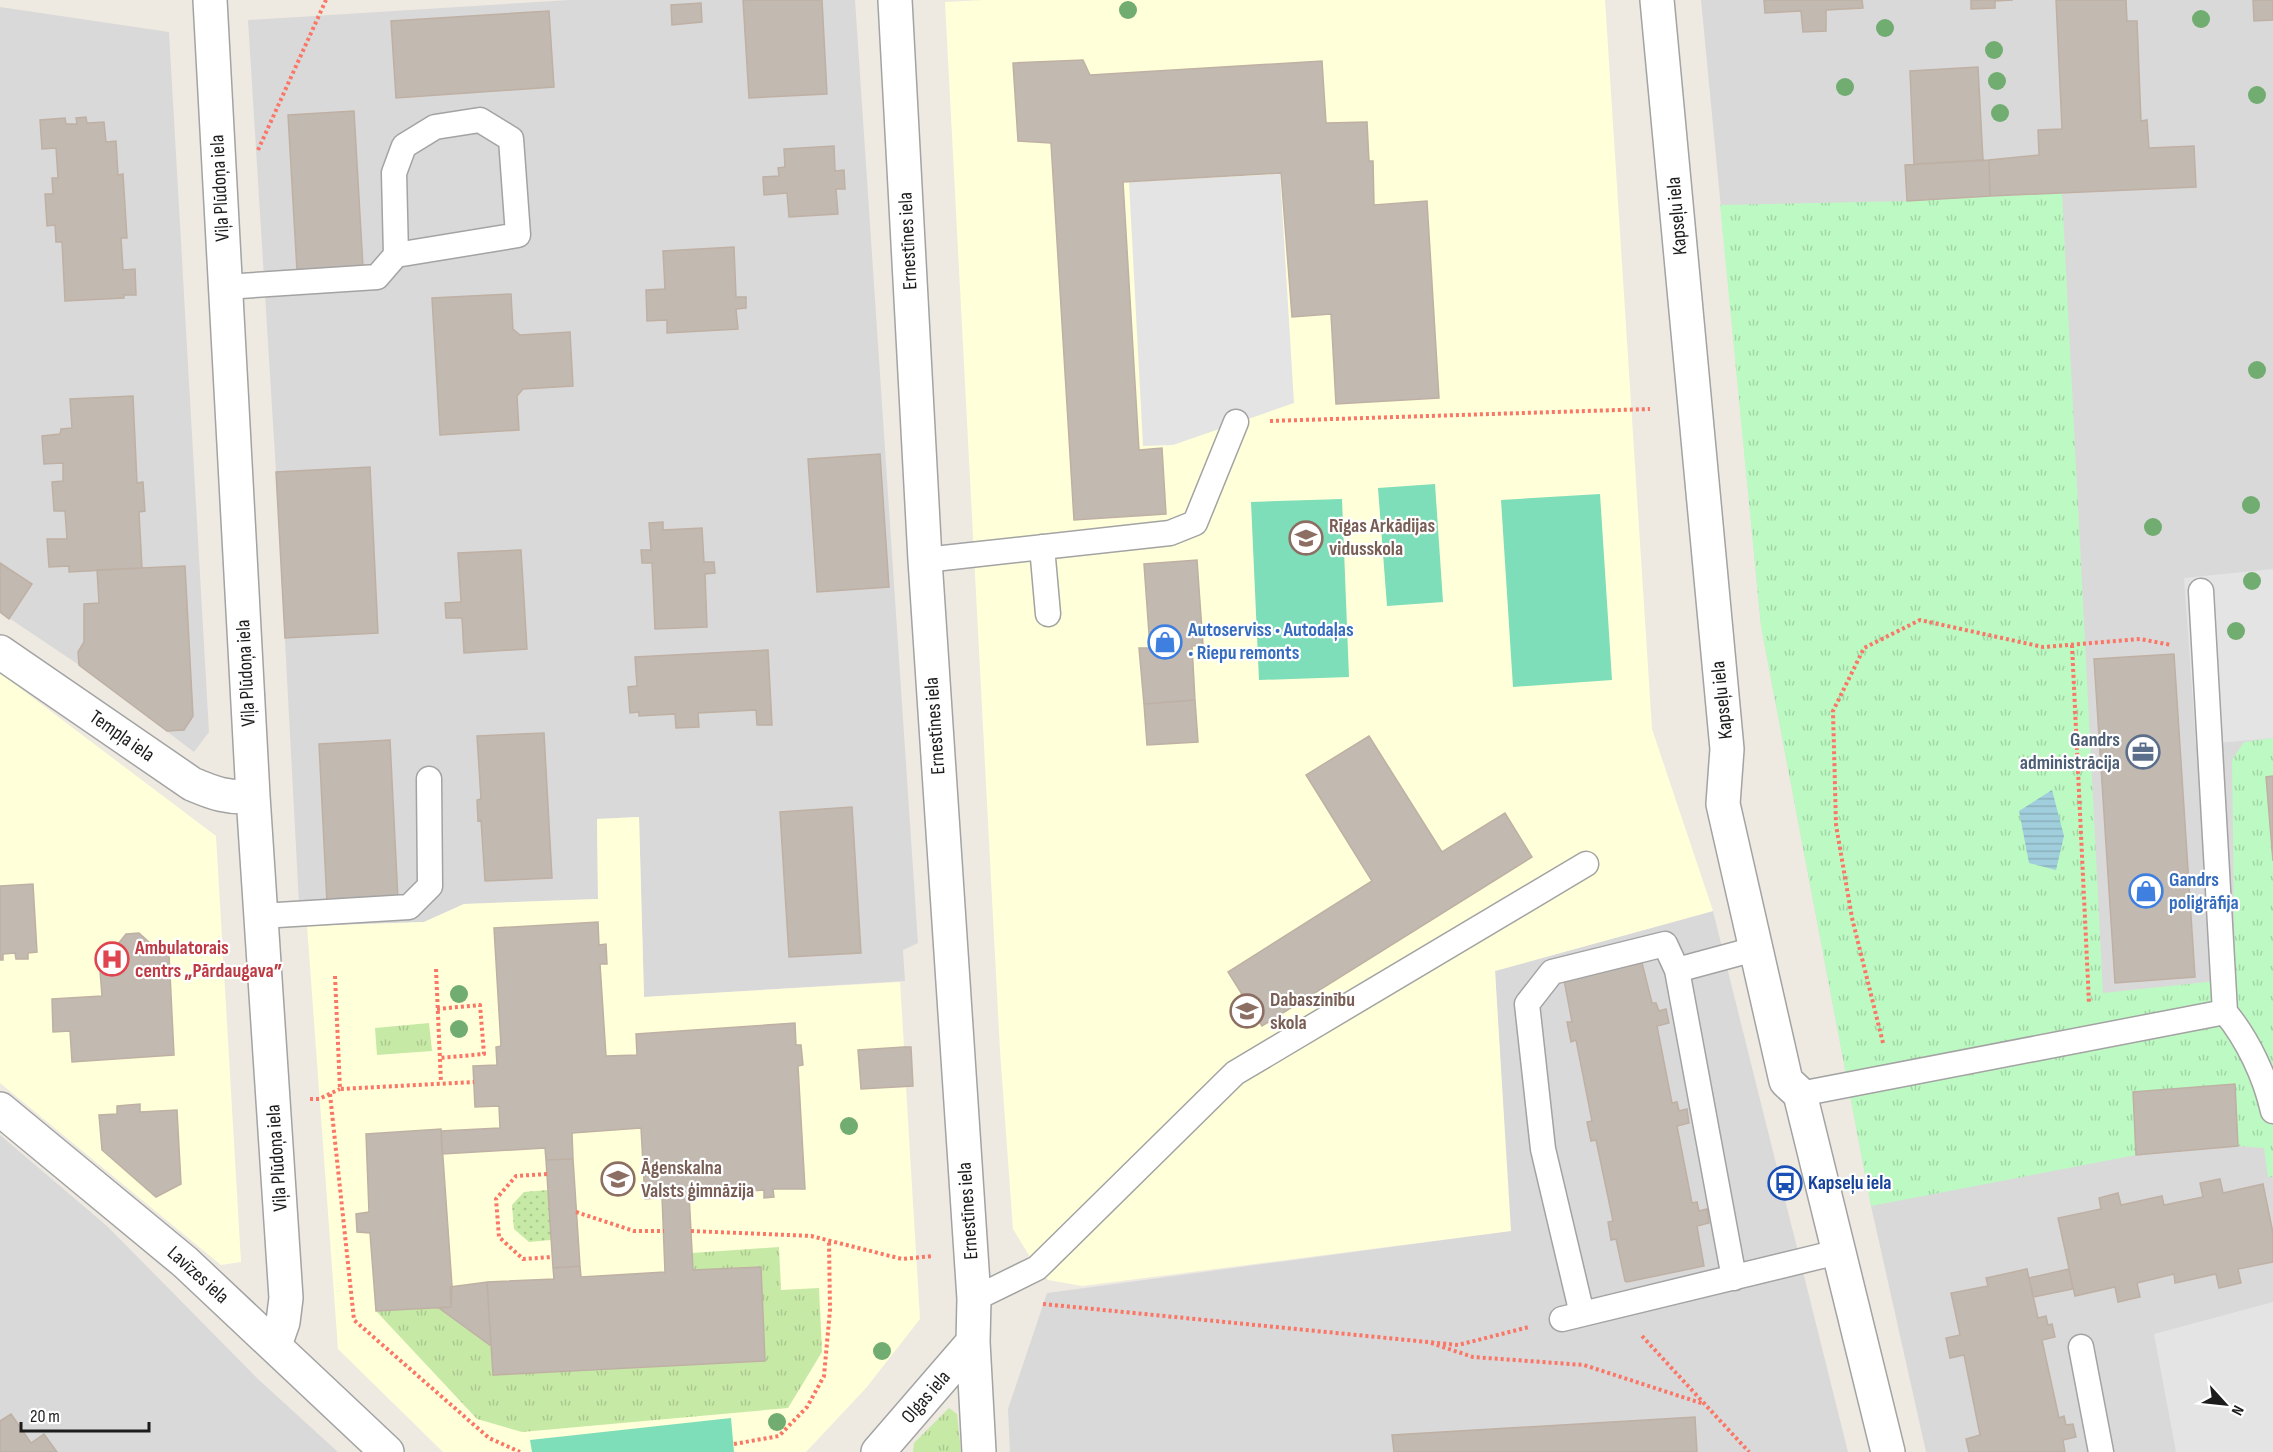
<svg xmlns="http://www.w3.org/2000/svg" width="2273" height="1452" viewBox="0 0 2273 1452" font-family="'Sofia Sans Condensed',sans-serif">
  <style>
    .residential { fill: #dad9d9 }
    .education { fill: #ffffd9 }
    .grass { fill: url(#grass-tufts) }
    .park { fill: url(#park-tufts) }
    .garden { fill: url(#garden-dots) }
    .pitch { fill: #7edeb9 }
    .parking { fill: #e4e4e4 }
    .water { fill: url(#water-rules) }
    .building { fill: #c2b9b1; stroke: #bfb0a4; stroke-width: 1.5 }
    .lines { fill: none; stroke-linecap: round; stroke-linejoin: round }
    .service-casing { stroke: #a3a3a3; stroke-width: 27 }
    .minor-casing { stroke: #a3a3a3; stroke-width: 36 }
    .path { stroke: #fa7666; stroke-width: 4; stroke-dasharray: 3 3; stroke-linecap: butt }
    .service { stroke: #fff; stroke-width: 24 }
    .minor { stroke: #fff; stroke-width: 33 }
    .tree { fill: #71ac70 }
    .labels { text-anchor: middle; dominant-baseline: central; stroke-width: 4.5; stroke-linejoin: round; paint-order: stroke }
    .street-label { font-size: 20px; fill: #1c1c1c; stroke: #fff }
    .education-label { font-size: 20px; font-weight: bold; fill: #785e54; stroke: #fff; text-anchor: start }
    .shop-label { font-size: 20px; font-weight: bold; fill: #366cbe; stroke: #fff; text-anchor: start }
    .service-label { font-size: 20px; font-weight: bold; fill: #4e5e75; stroke: #fff; text-anchor: end }
    .health-label { font-size: 20px; font-weight: bold; fill: #be3a42; stroke: #fff; text-anchor: start }
    .transit-label { font-size: 20px; font-weight: bold; fill: #164399; stroke: #fff; text-anchor: start }
  </style>
  <defs>
    <pattern id="grass-tufts" width="24" height="20" patternUnits="userSpaceOnUse" patternTransform="scale(1.5)"><rect width="24" height="20" fill="#c7e9a6"/><path d="M3 7l-1-3M5 7V3M7 7l1-3M15 17l-1-3M17 17v-4M19 17l1-3" fill="none" stroke="#aac78e"/></pattern>
    <pattern id="park-tufts" width="24" height="20" patternUnits="userSpaceOnUse" patternTransform="scale(1.5)"><rect width="24" height="20" fill="#bdf9c2"/><path d="M3 7l-1-3M5 7V3M7 7l1-3M15 17l-1-3M17 17v-4M19 17l1-3" fill="none" stroke="#a2d5a6"/></pattern>
    <pattern id="garden-dots" width="8" height="8" patternUnits="userSpaceOnUse" patternTransform="scale(1.5)"><rect width="8" height="8" fill="#c7e9a6"/><path d="M2 2h.1M6 6h.1" fill="none" stroke="#aac78e" stroke-width="1.8" stroke-linecap="round"/></pattern>
    <pattern id="water-rules" width="6" height="5" patternUnits="userSpaceOnUse" patternTransform="scale(1.5)"><rect width="6" height="5" fill="#a1cedc"/><path d="M0 2.5h6" fill="none" stroke="#8ab0bc"/></pattern>
  </defs>
  <rect width="100%" height="100%" fill="#eeeae1"/>
  <path class="residential" d="M569 0H855L918 943 903 950 905 981 644 997 639 817 597 819 598 899 464 904 424 922 307 926V904H299L276 472 248 20Z
    M1701 0H2273V1452H1926L1871 1206 1761 626Z
    M0 7 169 32 209 732 194 752 79 665 0 612Z
    M1713 911 1848 1452H1010L1008 1409 1047 1293 1510 1231 1495 971Z
    M0 1135 107 1226 259 1380 338 1452H0Z"/>
  <path class="education" d="M984 0H1605L1652 729 1713 911 1495 971 1511 1231 1082 1286 1048 1280 1037 1268 1013 1229 1000 1051 945 2Z
    M0 673 216 836 241 1262 221 1265 0 1083Z
    M639 817 644 997 900 982 904 1047 859 1050 861 1089 906 1087 920 1319 866 1388 806 1452H443L338 1349 307 926 424 922 464 904 598 899 597 819Z"/>
  <path class="grass" d="M429 1023 432 1051 377 1055 375 1028Z
    M779 1247 781 1290 819 1288 822 1352 788 1408 522 1432 477 1419 376 1311 439 1308 491 1346 493 1375 765 1361 760 1267 693 1270 692 1253Z
    M949 1408 957 1414 961 1452H913L914 1443Z"/>
  <path class="park" d="M2062 193 2103 993 2235 979 2232 760 2244 742 2273 738V1177H2268L2264 1148 2238 1146 2235 1084 2133 1092 2136 1155 1871 1206 1761 626 1720 205 1907 201Z"/>
  <path class="garden" d="M548 1190 551 1240 529 1242 514 1229 512 1205 524 1192Z"/>
  <path class="pitch" d="M1435 484 1443 602 1387 606 1378 488Z
    M1600 494 1612 680 1513 687 1501 500Z
    M1342 499 1349 677 1259 680 1251 502Z
    M731 1418 734 1452H532L530 1440Z"/>
  <path class="parking" d="M1280 174 1294 403 1173 445 1143 446 1129 182Z
    M2273 569V738L2196 745 2184 578Z
    M2273 1302V1452H2176L2154 1334Z"/>
  <path class="water" d="M2052 790 2064 836 2056 870 2029 863 2019 811Z"/>
  <path class="building" d="M743 0H822L827 94 749 98Z
    M1764 0H1862L1863 8 1826 10V31L1803 32 1801 11 1765 13Z
    M1971 0H2013L1995 1V8L1971 9Z
    M2056 0H2126L2127 21H2137L2141 121 2147 120 2149 148 2194 146 2196 187 1990 196 1989 160 2039 155 2038 130 2062 129Z
    M2253 0H2273V20L2254 21Z
    M701 3 702 22 672 25 671 5Z
    M549 11 554 87 396 98 391 21Z
    M1083 60 1090 75 1322 61 1326 123 1367 122 1369 161H1373L1374 205 1427 201 1439 398 1336 404 1331 314 1292 317 1281 173 1123 182 1139 450 1162 448 1166 514 1074 520 1051 143 1018 141 1013 63Z
    M1978 67 1983 160 1914 164 1910 71Z
    M354 111 363 267 297 271 288 115Z
    M86 117 87 123 104 122 106 142 116 141 118 175 123 174 127 238H121L123 270 135 269 136 295H124V298L65 301 62 242H56L55 225 47 226 45 194H53L52 178H58L56 148 42 149 40 120 65 118 66 124H77L76 118Z
    M834 146 835 171 844 170 845 189H836L838 214 789 217 787 193 764 195 763 177 779 176 778 168 785 167 784 149Z
    M1989 160 1990 196 1907 201 1905 165Z
    M734 247 736 297H746V308L736 309 738 329 667 333V320L647 321 646 290 665 289 663 251Z
    M511 294 513 329 520 335 570 332 573 386 523 389 517 396 519 430 440 435 432 298Z
    M133 396 137 483 143 482 145 511 139 512 142 568 69 572V566L49 567 47 539H67L65 511H54L52 482 63 481V463L44 464 42 436 60 434 61 429 72 428 70 399Z
    M880 454 889 587 817 592 808 459Z
    M370 467 378 633 285 638 276 472Z
    M663 522V530L702 528 704 562H714L715 573 705 574 707 627 655 629 652 563H642L641 550H651L649 523Z
    M521 550 527 649 464 653 462 618H446L445 603 461 602 458 553Z
    M1197 560 1203 645 1192 646 1195 700 1144 704 1139 648H1150L1144 564Z
    M0 563 32 584 9 619 0 612Z
    M185 566 193 716 184 730 167 731 79 665 78 652 84 642V604L99 603 97 570Z
    M768 650 772 725H757L756 710 698 713 699 727 676 728 675 714 639 716V712L630 713 628 687 637 686 635 657Z
    M2174 654 2195 977 2115 983 2094 659Z
    M1195 700 1198 742 1147 745 1144 704Z
    M544 733 552 878 485 881 481 820 478 821 477 800 481 799 477 736Z
    M1369 736 1442 852 1505 813 1532 857 1262 1026 1228 972 1372 881 1306 775Z
    M390 740 398 900 327 903 319 744Z
    M2273 776V861L2266 777Z
    M852 807 861 953 789 957 780 812Z
    M33 884 37 952 28 953V959H16L15 953 3 954V960H0V886Z
    M598 922 599 945 606 944 607 964H600L606 1056 637 1055 636 1034 795 1023 796 1045H801L803 1065 798 1066 805 1189H773L774 1197 764 1198V1190L645 1199 641 1128 572 1133 573 1159 546 1160 545 1148 442 1154 441 1131 500 1128 499 1106 475 1107 473 1066 497 1065 496 1047 501 1046 494 928Z
    M139 933 149 942 150 955 169 954 174 1055 72 1062 70 1031 53 1032 52 999 102 996 99 958 118 956V944L126 934Z
    M1642 963 1652 1003H1656L1659 1011 1666 1009 1669 1023 1657 1026 1672 1103 1677 1102 1679 1111 1687 1109 1689 1123 1677 1126 1692 1203 1697 1202 1699 1211 1707 1209 1709 1223 1697 1226 1704 1266 1627 1282 1625 1281 1616 1239 1611 1240 1608 1222 1613 1221 1596 1140 1591 1141 1587 1122 1592 1121 1576 1040 1571 1042 1567 1022H1572L1564 980Z
    M904 1047H911L913 1086 861 1089 858 1050Z
    M2235 1084 2238 1146 2136 1155 2133 1092Z
    M140 1104V1112L177 1110 181 1184 156 1197 102 1150 99 1115 117 1114V1106Z
    M441 1129 452 1286 451 1307 376 1311 370 1233 357 1232 356 1214 369 1212 366 1134Z
    M573 1159 580 1266 553 1268 546 1160Z
    M2220 1179 2223 1193 2263 1184 2273 1233V1262L2238 1269 2241 1283 2219 1288 2216 1274 2175 1283 2174 1274 2137 1283 2140 1297 2118 1302 2115 1287 2075 1296 2058 1218 2101 1209 2099 1198 2118 1193 2121 1205 2162 1196 2164 1205 2203 1197 2200 1183Z
    M689 1194 693 1270 761 1267 765 1361 493 1375 487 1282 554 1279 553 1268 580 1266 581 1277 665 1272 662 1196Z
    M2027 1269 2038 1318 2046 1316 2048 1325 2052 1324 2055 1337 2042 1340 2059 1418 2064 1416 2066 1425 2073 1424 2076 1437 2063 1440 2065 1452H1969L1966 1439 1980 1435 1964 1355 1950 1358 1946 1338 1960 1335 1951 1293 1988 1286 1986 1278Z
    M2069 1269 2073 1289 2033 1297 2029 1278Z
    M487 1282 491 1346 439 1308 451 1307 450 1287Z
    M11 1414 31 1443 44 1434 57 1452H0V1421Z
    M1695 1417 1697 1452H1394L1392 1435Z"/>
  <g class="lines">
    <g class="service-casing">
      <path id="service" d="M225 287 377 277 396 255 518 235 511 139 480 120 435 127 404 146 394 173 396 255
        M1042 547 1048 614
        M925 560 1170 533 1195 523 1236 422
        M2201 591 2225 1012C2248 1040 2265 1076 2273 1111
        M261 916 409 907 430 886 429 779
        M1800 1094 2225 1012
        M1734 1278 1677 970 1755 949
        M974 1299 1037 1268 1235 1073 1586 864
        M1582 1314 1543 1149 1527 1004 1552 972 1665 944 1677 970
        M1562 1319 1838 1252
        M2081 1347 2101 1452"/>
    </g>
    <g class="minor-casing">
      <path id="minor" d="M210 0 253 796 286 1298 283 1322 275 1345
        M895 0 925 560 974 1299 973 1342 979 1452
        M1657 0 1727 749 1723 804 1786 1081 1800 1094 1888 1452
        M0 652 192 784C213 793 229 799 253 796
        M0 1109 185 1262 387 1452
        M878 1452 973 1342"/>
    </g>
    <path class="path" d="M258 150 326 0
      M1270 421 1650 409
      M2072 645 2089 1003
      M436 969 441 1083
      M335 976 340 1089 474 1082
      M437 1009 480 1005 484 1054 439 1058
      M1883 1043 1852 918 1836 825 1833 711 1864 648 1920 620 2043 647 2140 639 2171 645
      M330 1094 354 1320 489 1438 520 1452
      M310 1099H319L340 1089
      M547 1174 516 1176 496 1199 499 1237 523 1259 552 1257
      M576 1212 634 1231H664
      M691 1231 811 1236 902 1259 933 1256
      M1043 1304 1458 1345 1529 1327
      M1642 1336 1749 1452
      M1431 1343 1473 1357 1584 1365 1704 1404
      M734 1444 779 1436 807 1407 824 1376 830 1310 829 1241"/>
    <use href="#service" class="service"/>
    <use href="#minor" class="minor"/>
  </g>
  <g class="tree">
    <circle cx="1128" cy="10" r="9"/>
    <circle cx="2201" cy="19" r="9"/>
    <circle cx="1885" cy="28" r="9"/>
    <circle cx="1994" cy="50" r="9"/>
    <circle cx="1997" cy="81" r="9"/>
    <circle cx="1845" cy="87" r="9"/>
    <circle cx="2257" cy="95" r="9"/>
    <circle cx="2000" cy="113" r="9"/>
    <circle cx="2257" cy="370" r="9"/>
    <circle cx="2251" cy="505" r="9"/>
    <circle cx="2153" cy="527" r="9"/>
    <circle cx="2252" cy="581" r="9"/>
    <circle cx="2236" cy="631" r="9"/>
    <circle cx="459" cy="994" r="9"/>
    <circle cx="459" cy="1029" r="9"/>
    <circle cx="849" cy="1126" r="9"/>
    <circle cx="882" cy="1351" r="9"/>
    <circle cx="777" cy="1422" r="9"/>
  </g>
  <defs>
    <g id="school-ring" transform="scale(1.725)"><circle r="9.5" fill="#fff" stroke="#8d6e63" stroke-width="1.5"/><path d="M0-5L7-2L0 1L-7-2ZM-4 1L0 2.5L4 1V4Q0 6-4 4Z" fill="#8d6e63"/></g>
    <g id="shop-ring" transform="scale(1.725)"><circle r="9.5" fill="#fff" stroke="#3f7fe0" stroke-width="1.5"/><path d="M-5-2.5h2.3a2.7 3.5 0 0 1 5.4 0H5L5.5 6h-11ZM-1.5-2.5h3a1.5 2.3 0 0 0-3 0Z" fill="#3f7fe0"/></g>
    <g id="office-ring" transform="scale(1.725)"><circle r="9.5" fill="#fff" stroke="#5c6f8a" stroke-width="1.5"/><path d="M-6-3h4V-5.5h4V-3h4V5H-6ZM-1-4.5V-3h2v-1.5ZM-6 0V1H6V0Z" fill="#5c6f8a"/></g>
    <g id="hospital-ring" transform="scale(1.725)"><circle r="9.5" fill="#fff" stroke="#e0444e" stroke-width="1.5"/><path d="M-5-5h3v3.5h4V-5h3V5h-3V1.5h-4V5h-3Z" fill="#e0444e"/></g>
    <g id="bus-ring" transform="scale(1.725)"><circle r="9.5" fill="#fff" stroke="#1a4fb4" stroke-width="1.5"/><path d="M-5-6H5V4H4V6H2V4H-2V6H-4V4H-5ZM-3.5-4V0h7V-4ZM-3.5 1.2v1.5H-2V1.2ZM2 1.2v1.5H3.5V1.2Z" fill="#1a4fb4"/></g>
  </defs>
  <g fill-rule="evenodd">
    <use href="#school-ring" x="1306" y="538"/>
    <use href="#shop-ring" x="1165" y="642"/>
    <use href="#office-ring" x="2143" y="752"/>
    <use href="#shop-ring" x="2146" y="891"/>
    <use href="#hospital-ring" x="112" y="959"/>
    <use href="#school-ring" x="1247" y="1011"/>
    <use href="#school-ring" x="618" y="1179"/>
    <use href="#bus-ring" x="1785" y="1183"/>
  </g>
  <g class="labels">
    <g class="street-label">
      <text transform="translate(220 188) rotate(-93)">Viļa Plūdoņa iela</text>
      <text transform="translate(1677 216) rotate(-95)">Kapseļu iela</text>
      <text transform="translate(908 241) rotate(-93)">Ernestīnes iela</text>
      <text transform="translate(246 673) rotate(-93)">Viļa Plūdoņa iela</text>
      <text transform="translate(1722 700) rotate(-96)">Kapseļu iela</text>
      <text transform="translate(935 726) rotate(-94)">Ernestīnes iela</text>
      <text transform="translate(122 736) rotate(35)">Tempļa iela</text>
      <text transform="translate(277 1158) rotate(-94)">Viļa Plūdoņa iela</text>
      <text transform="translate(968 1211) rotate(-94)">Ernestīnes iela</text>
      <text transform="translate(198 1275) rotate(42)">Lavīzes iela</text>
      <text transform="translate(926 1397) rotate(-49)">Olgas iela</text>
    </g>
    <g class="education-label">
      <text x="1329" y="526">Rīgas Arkādijas<tspan x="1329" dy="23">vidusskola</tspan></text>
      <text x="1270" y="1000">Dabaszinību<tspan x="1270" dy="23">skola</tspan></text>
      <text x="641" y="1168">Āgenskalna<tspan x="641" dy="23">Valsts ģimnāzija</tspan></text>
    </g>
    <g class="shop-label">
      <text x="1188" y="630">Autoserviss • Autodaļas<tspan x="1188" dy="23">• Riepu remonts</tspan></text>
      <text x="2169" y="880">Gandrs<tspan x="2169" dy="23">poligrāfija</tspan></text>
    </g>
    <g class="service-label">
      <text x="2120" y="740">Gandrs<tspan x="2120" dy="23">administrācija</tspan></text>
    </g>
    <g class="health-label">
      <text x="135" y="948">Ambulatorais<tspan x="135" dy="23">centrs „Pārdaugava”</tspan></text>
    </g>
    <g class="transit-label">
      <text x="1808" y="1183">Kapseļu iela</text>
    </g>
  </g>
  <g transform="translate(2225 1404) rotate(117)" stroke="#ffffff" stroke-width="4.5" paint-order="stroke">
  <path d="M0-4.5L10 22L0 15L-10 22Z" fill="#1c1c1c"/>
  <text y="-9" font-size="16" font-weight="bold" text-anchor="middle" fill="#1c1c1c">N</text>
  </g>
  <path d="M21 1422v9h128v-9" fill="none" stroke="#1c1c1c" stroke-width="3"/>
  <text x="30" y="1422" font-size="18" fill="#1c1c1c" stroke="#ffffff" stroke-width="4.5" paint-order="stroke">20 m</text>
</svg>
